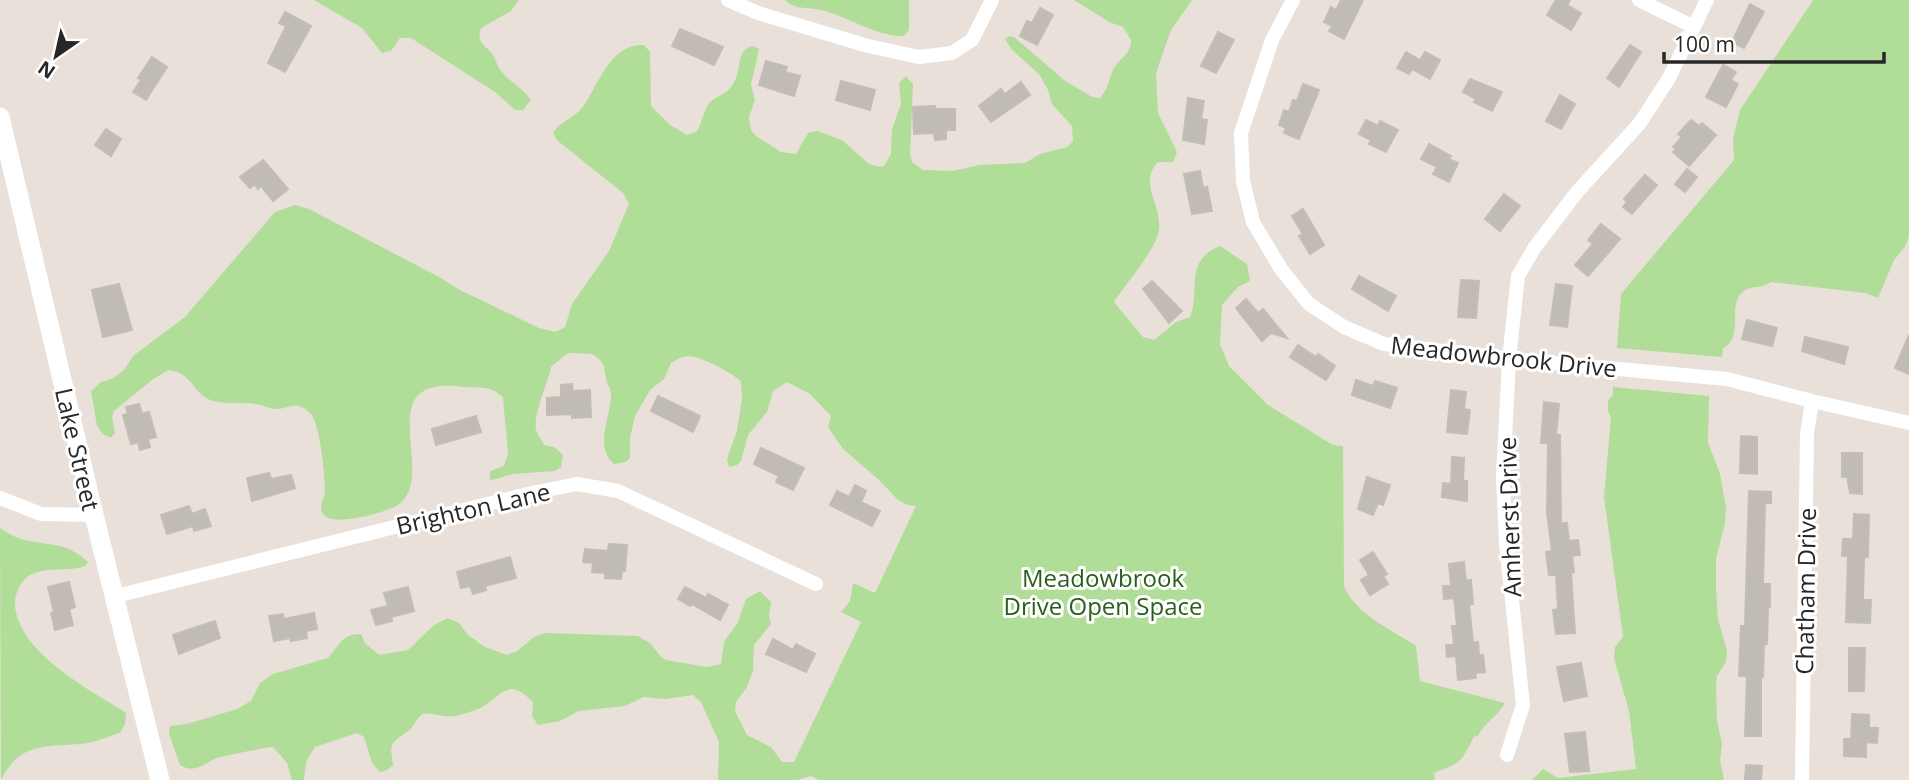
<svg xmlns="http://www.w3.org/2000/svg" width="1909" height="780" viewBox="0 0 1909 780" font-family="'Open Sans',sans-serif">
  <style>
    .green { fill: #b0dd97 }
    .building { fill: #c1bbb5; stroke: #c4bdb3; stroke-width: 2 }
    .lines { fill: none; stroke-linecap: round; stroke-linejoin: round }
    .street { stroke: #fff; stroke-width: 14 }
    .secondary { stroke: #fff; stroke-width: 19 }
    .labels { text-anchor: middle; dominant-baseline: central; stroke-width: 6; stroke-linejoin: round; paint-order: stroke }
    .street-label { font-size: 24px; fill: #272727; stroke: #fff }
    .park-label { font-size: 24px; fill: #2b5e1c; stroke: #fff }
  </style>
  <rect width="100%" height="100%" fill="#e9e1d9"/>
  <path class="green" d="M314 0H519L511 11 481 28C475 45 488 45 494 57 497 62 497 67 502 72 511 83 523 88 531 100L523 110H515L495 92 411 38H400L391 51 382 53 362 28Z
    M785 0H909V30L904 36C872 37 846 13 815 9 804 7 793 9 785 0Z
    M1074 0H1192L1171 30 1156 73 1158 113 1177 152 1173 162H1158C1138 183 1162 205 1159 229 1157 249 1126 283 1114 302L1143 337 1154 340 1176 322 1190 317C1201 290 1183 261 1220 246L1247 264 1250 281 1238 287 1222 305 1220 344 1229 366 1268 405 1333 445 1343 446 1344 586C1355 614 1391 629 1416 646L1420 681 1505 703C1498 716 1485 722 1478 736L1474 737C1459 765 1463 761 1434 773L1435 780H819L811 776 797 780H718L719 742 701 702 693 695 666 699 644 697 625 706 579 711 560 721 538 725 532 716 533 702C508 678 505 692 482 707 475 711 463 714 455 716 444 718 433 712 422 714 416 720 413 728 407 732 389 744 390 744 393 765L387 770 380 772 372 763 364 737 357 733 315 747 306 762 304 780H292L287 763 273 747C268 747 222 756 217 758 203 764 195 774 180 765L169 734 170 726 187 724 237 709 251 701 260 683 273 674 328 658C340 645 341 634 361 634L365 643 379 655 408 650 434 625 448 618 459 623 468 635 485 647 507 655 517 651 534 637 545 633 638 636 650 643 661 657 666 660 707 667 721 664 724 642 738 622 746 599 760 591 771 602 769 616 771 624 754 645 753 671 747 687 736 702 735 711 747 735 771 747 782 762H794L861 622 841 612 850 601 853 583 875 593 916 506 908 505 898 500 879 480 843 449 828 427 831 416 810 394 787 382 773 391 767 412 748 435 741 461 737 465 729 467 727 459 737 431 742 398 741 381C731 373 700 355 687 356 681 357 676 360 671 363L664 379 650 390 635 416 630 438V458L626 462 614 464C593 447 612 414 611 393 610 384 609 390 607 382 603 366 607 364 592 354L568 353 551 367C548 383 533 415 536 429 537 435 542 440 544 445L554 447 563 455 561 467 555 471 513 474 492 480H490V471L504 466 508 453 503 398C490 384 480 389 464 387 361 373 447 484 392 508 380 513 329 529 322 512 319 505 324 499 325 492 325 476 320 424 311 414 307 410 302 406 297 406 290 405 284 409 277 409 269 409 263 405 256 404 244 402 231 404 219 402 192 399 196 373 168 370L152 380 114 411 112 418 115 433 111 438 103 434 97 426 91 391 101 382 114 378 124 370 133 356 185 317 275 212 295 205 309 209 439 277 460 290 539 328 555 332 565 327 572 304 609 251 629 204 623 193 558 141 553 133C560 121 573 119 582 108 598 86 610 43 644 45L650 52 651 106 670 125 687 135 697 131C702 123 703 113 708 105 715 94 729 97 736 78 741 66 737 49 753 46L759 49 751 85 755 100 749 117 751 130 756 136 781 152 796 154 808 133 817 131 842 140 869 164 880 167 884 166 891 154 892 129 901 104 899 83 906 76 913 84 910 154 912 162 923 170 953 171 979 165 1025 163 1040 154 1067 147 1073 141 1072 126 1052 104 1048 90 1039 74 1012 50 1005 39 1009 36 1014 37 1064 80 1092 97 1100 98C1111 85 1107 82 1113 70 1119 58 1131 55 1131 40L1123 27 1109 22Z
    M1813 0H1909V237L1904 248 1894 260 1878 298 1865 293 1771 282C1762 289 1751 285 1744 291 1725 305 1746 336 1723 348L1722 357 1617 348 1621 294 1734 160 1733 139 1740 110Z
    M1613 387 1709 396 1708 442 1720 474 1726 508 1725 523 1716 559V589L1718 619 1727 651 1726 662 1717 676 1716 686 1717 721 1722 744 1720 760 1724 780H1532L1543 769 1558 778 1636 769 1629 711 1614 658 1615 647 1623 637 1604 497 1611 417 1608 411V400L1613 395Z
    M0 528C8 533 16 538 25 540 50 546 67 542 88 562L85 566C67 573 44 565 27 577 19 584 14 596 15 607 21 653 86 688 122 710L126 713 125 724 120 733C109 736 98 741 88 743 50 748 21 739 1 780Z"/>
  <path class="building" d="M1341 0H1363L1344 39 1329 31 1332 26 1324 22 1331 7 1336 10Z
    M1556 0H1570L1567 5 1581 13 1571 30 1547 15Z
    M1750 4 1764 12 1744 48 1732 42Z
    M1040 8 1053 15 1037 45 1020 36 1027 21 1032 23Z
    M285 12 311 26 285 72 268 63 286 26 279 23Z
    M680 29 723 47 714 65 672 46Z
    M1218 32 1234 40 1216 73 1201 66Z
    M1630 45 1641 52 1619 87 1607 78Z
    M1406 52 1420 60 1425 52 1440 60 1430 79 1412 69 1409 74 1397 68Z
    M152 57 167 67 146 100 133 92 141 80 138 78Z
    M766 61 787 67 785 72 800 76 794 96 759 85Z
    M1723 65 1736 72 1731 80 1738 84 1726 107 1706 97Z
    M1470 79 1502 92 1492 111 1474 102 1476 99 1463 92Z
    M841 81 875 90 870 110 836 100Z
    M1021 82 1030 95 991 122 979 106 1001 89 1005 94Z
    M1303 84 1319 90 1299 139 1284 133 1286 128 1279 125 1284 110 1289 112 1293 100 1297 101Z
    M1560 95 1575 104 1561 129 1546 121Z
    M1188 98 1204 101 1201 119 1207 120 1204 144 1183 140Z
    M935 106V109H955V130H946V139L935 140 934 133 914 134 913 107Z
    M1366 120 1378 126 1380 121 1398 130 1386 152 1369 144 1371 140 1359 134Z
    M1691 120 1699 126 1702 123 1716 135 1689 166 1673 152 1676 149 1673 147 1682 137 1678 134Z
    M106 129 121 139 111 156 95 145Z
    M1429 144 1451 156 1449 159 1458 163 1449 182 1433 174 1437 167 1421 159Z
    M263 160 288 189 273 201 261 186 258 189 254 184 250 188 240 177Z
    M1687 169 1697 177 1685 192 1675 184Z
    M1200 171 1203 188 1207 187 1212 211 1192 214 1184 174Z
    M1645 175 1657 185 1632 214 1623 207 1627 202 1624 199Z
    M1504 194 1520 206 1500 231 1485 219Z
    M1303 209 1324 245 1310 254 1299 236 1303 234 1292 216Z
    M1601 224 1620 239 1588 276 1575 265 1593 244 1588 240Z
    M1359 276 1396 296 1388 311 1352 289Z
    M1461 280 1479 281 1476 318 1458 317Z
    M1152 281 1182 311 1169 323 1143 289Z
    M119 284 132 330 103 337 92 290Z
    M1556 284 1572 286 1567 327 1550 325Z
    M1246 299 1258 313 1263 309 1287 338 1271 333 1262 341 1236 308Z
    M1747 320 1777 328 1772 346 1742 339Z
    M1909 335V374L1895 368Z
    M1805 337 1848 347 1844 364 1802 351Z
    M1298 345 1316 357 1318 354 1335 366 1326 380 1290 357Z
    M1356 380 1373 386 1375 381 1397 388 1390 408 1352 395Z
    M572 384 573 391 590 390 591 417 572 418V414L547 415V398L561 397V385Z
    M1451 390 1466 392 1464 409 1470 410 1467 434 1447 432Z
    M658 396 700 416 693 432 651 411Z
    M1544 402 1559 404 1556 435H1560L1561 523H1567L1569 541 1578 540 1580 555 1572 556 1574 572 1571 573 1575 633 1556 634 1553 610 1558 609 1556 575H1549L1546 552 1552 551 1547 513 1548 443H1541Z
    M139 404 142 414 149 412 156 437 148 439 150 447 140 450 138 442 131 444 123 415 128 414 126 407Z
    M476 416 481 432 436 445 432 429Z
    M1741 436 1757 437V474L1740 473Z
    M761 448 804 468 793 490 776 482 779 476 754 464Z
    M1842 453H1862V494L1850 493 1847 477H1842Z
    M1452 457 1464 458 1463 481H1467V501L1442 497 1443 483 1451 484Z
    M269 473 271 479 291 475 295 488 252 501 247 478Z
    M1367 477 1390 485 1383 505 1378 503 1373 515 1358 509Z
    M855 485 866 491 861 502 880 511 872 526 830 505 837 491 849 497Z
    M1749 491 1771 492V503H1765L1763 584H1770V607H1768L1767 644H1764L1763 677H1761V736H1745L1747 676H1739L1741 626H1745Z
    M189 506 192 514 205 509 211 526 194 531 193 526 167 534 161 515Z
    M1854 514 1869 515 1868 557H1864L1863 600H1871L1870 623 1846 622 1848 556H1842L1843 539H1853Z
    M609 544 627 545 625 571H622L621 579 605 578V573L592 572 593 563 583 562 585 549 608 551Z
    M1373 552 1387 574 1383 576 1388 584 1370 595 1361 580 1369 575 1360 560Z
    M510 557 516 578 485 586 486 590 473 594 470 586 461 588 457 572Z
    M1464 562 1466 581 1471 580 1473 604H1469L1473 643 1478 642 1479 655H1483L1485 672 1475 673 1476 678 1458 680 1456 656 1447 657 1446 645H1454L1452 626H1457L1454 598 1444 599 1443 586H1451L1449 564Z
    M69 582 75 607 69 609 73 625 55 630 51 613 54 612 48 587Z
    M408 587 414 611 391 617 392 621 376 625 371 610 388 606 384 593Z
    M685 587 706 598 708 594 728 605 720 620 692 604 690 606 678 599Z
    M314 613 317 629 306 631 307 638 291 641 290 638 274 641 269 616 283 614 284 619Z
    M215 621 220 638 179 654 173 635Z
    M773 639 793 650 796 644 815 654 806 672 766 654Z
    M1849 648H1865L1864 691H1849Z
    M1581 663 1587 696 1564 701 1557 667Z
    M1852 714 1869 715V728H1878L1877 743 1866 742V757L1844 756V739H1851Z
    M1585 732 1589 771 1570 772 1565 734Z
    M1746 765 1762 766 1761 780H1745Z"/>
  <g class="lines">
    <path class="street" d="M728 0 758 13 868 46 919 57 952 53 972 40 992 0
      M1293 0 1272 40 1241 133 1243 181 1253 222 1281 269 1309 304 1344 327 1384 344 1509 359 1727 379 1812 401 1909 423
      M1639 0 1694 27
      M0 498 41 514 94 515
      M116 596 532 493 577 484 618 491 816 584
      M1507 755 1523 705 1506 543 1503 478 1509 359 1518 276 1535 247 1577 192 1640 123 1669 78 1707 0
      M1802 780 1807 434 1812 401"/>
    <path class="secondary" d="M0 117 94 515 160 780"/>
  </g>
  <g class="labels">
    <g class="street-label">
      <text transform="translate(1504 356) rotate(6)">Meadowbrook Drive</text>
      <text transform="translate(78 449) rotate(77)">Lake Street</text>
      <text transform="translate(473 508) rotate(-13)">Brighton Lane</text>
      <text transform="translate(1509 517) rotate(-92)">Amherst Drive</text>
      <text transform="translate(1805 591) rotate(-89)">Chatham Drive</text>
    </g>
    <g class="park-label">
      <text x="1103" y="577">Meadowbrook<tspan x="1103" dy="28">Drive Open Space</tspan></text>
    </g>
  </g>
  <g transform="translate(56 56) rotate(214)" stroke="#ffffff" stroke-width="5" paint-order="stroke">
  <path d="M0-5L12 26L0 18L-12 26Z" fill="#272727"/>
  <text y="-10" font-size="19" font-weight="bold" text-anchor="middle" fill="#272727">N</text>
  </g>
  <path d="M1664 52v10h220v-10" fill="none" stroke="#272727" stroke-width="3.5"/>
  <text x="1674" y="52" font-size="21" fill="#272727" stroke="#ffffff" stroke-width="5" paint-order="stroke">100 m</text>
</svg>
